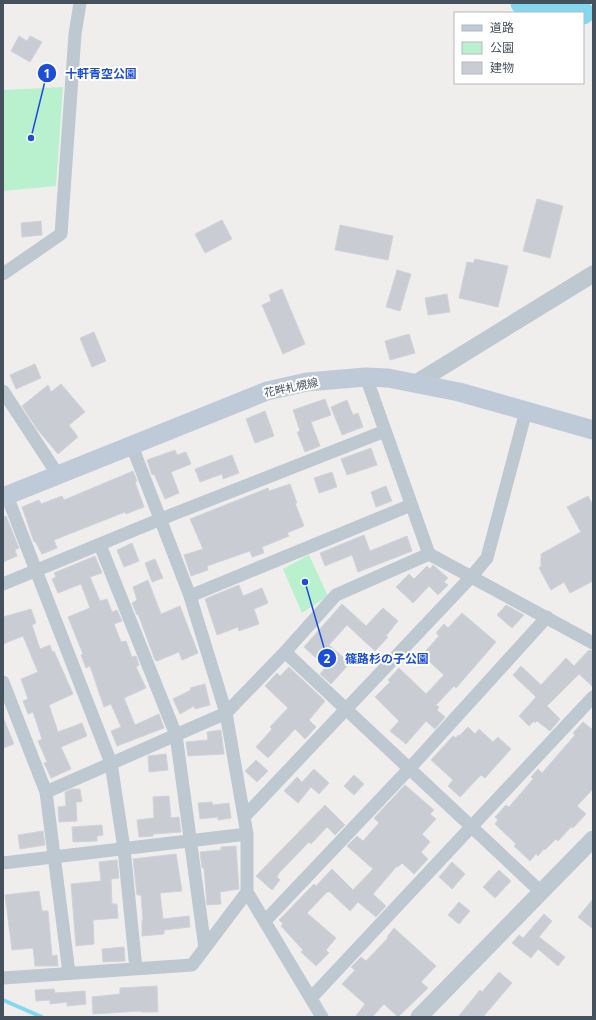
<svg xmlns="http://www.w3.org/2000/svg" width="596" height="1020" viewBox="0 0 596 1020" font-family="'Noto Sans','Noto Sans JP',sans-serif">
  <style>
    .green { fill: #b9f1cf }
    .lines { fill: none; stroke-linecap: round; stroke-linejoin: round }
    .stream { stroke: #83d8f0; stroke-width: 4 }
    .river { stroke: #83d8f0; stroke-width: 23 }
    .building { fill: #caccd3; stroke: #d1d3da }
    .minor { stroke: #bdc8d1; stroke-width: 13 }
    .tertiary { stroke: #bdc8d1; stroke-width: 17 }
    .secondary { stroke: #bfcad8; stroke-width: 19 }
    .labels { text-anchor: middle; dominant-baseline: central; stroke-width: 4; stroke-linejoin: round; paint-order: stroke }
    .street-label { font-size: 11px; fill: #45515c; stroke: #fff }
    .leader { fill: none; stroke: #1d4ed8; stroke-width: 1.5 }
    .callout-dot { fill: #1d4ed8; stroke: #fff; stroke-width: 1.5 }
    .mark-label { font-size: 12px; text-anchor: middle; font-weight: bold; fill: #fff }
    .callout-label { font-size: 12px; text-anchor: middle; font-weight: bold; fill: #1d4ed8; stroke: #fff; stroke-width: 4; stroke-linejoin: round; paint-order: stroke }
  </style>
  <rect width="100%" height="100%" fill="#f0eded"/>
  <path class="green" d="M63 87 56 186 3 191V90Z
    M309 555 328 596 302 613 283 569Z"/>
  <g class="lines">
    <path class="stream" d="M3 1000 42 1017"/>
    <path class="river" d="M522 3 583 13"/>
  </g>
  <path class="building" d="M19 36 27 41 30 36 42 42 30 62 11 51Z
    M537 199 563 206 550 258 523 251Z
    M222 220 232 239 205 253 195 234Z
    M41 221 42 235 22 237 21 223Z
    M340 225 393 236 388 260 335 250Z
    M475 259 508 266 498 307 459 298 467 262 473 263Z
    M397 270 411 274 400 311 386 307Z
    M282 289 305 344 283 354 262 305 271 301 269 295Z
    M447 294 450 312 428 315 425 298Z
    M94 332 106 361 92 367 80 338Z
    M409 334 415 353 390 360 385 341Z
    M35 364 41 378 16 389 10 375Z
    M61 384 85 412 69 425 78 437 58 454 37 429 22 406 48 385 51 392Z
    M325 399 331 415 311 422 320 446 305 452 297 432 300 431 293 410Z
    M347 400 353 415 358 413 363 427 342 435 331 407Z
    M265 411 274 436 255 443 246 419Z
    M371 448 377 465 347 475 341 459Z
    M175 450 177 455 186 452 191 464 171 472 179 493 165 499 154 474 152 475 147 460Z
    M232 455 239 473 223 479 222 474 200 482 195 469Z
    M133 471 137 481 135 482 144 507 126 514 125 512 54 540 57 548 42 554 35 541 34 542 22 507 39 500 41 504 62 496 64 500Z
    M332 472 337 487 319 493 314 478Z
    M290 484 297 503H295L304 526 287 533 289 536 262 547 264 553 252 557 250 551 207 566 208 570 191 576 184 555 203 549 190 519 268 488 269 491Z
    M386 486 392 501 376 507 371 492Z
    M588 496 593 505V581L570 593 564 582 551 590 539 568 541 566V554L581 532 567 507Z
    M6 516 19 548 15 550 17 556 3 562V517Z
    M364 535 370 551 407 536 412 551 358 572 352 555 325 566 320 553Z
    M132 543 139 561 124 567 117 550Z
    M95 556 102 573 90 577 100 601 107 599 112 612 117 610 122 621 114 624 121 642 126 641 132 657 136 656 139 665 136 667 146 688 124 698 135 725 159 714 164 728 117 746 111 731 121 727 111 704 104 707 90 666 86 668 81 655 83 654 68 617 90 608 81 584 58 593 52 579 56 577 54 573Z
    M155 559 163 578 152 582 145 563Z
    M433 565 448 578 444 582 448 585 438 595 429 586 413 603 396 587 409 574 414 579 427 566 430 569Z
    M148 580 161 614 180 606 198 653 182 660 179 652 157 661 155 660 138 614 137 615 132 603 137 600 133 587Z
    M239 585 243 596 262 588 268 603 254 609 259 624 239 631 238 627 217 635 205 599Z
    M342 604 366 626 383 608 398 621 386 636 388 637 375 651 347 625 329 645 350 663 331 684 320 674 326 667 304 647Z
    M506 605 524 615 512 628 497 615Z
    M31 609 36 623 32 625 40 649 50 645 52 652 54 651 73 694 49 705 58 732 82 723 87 736 61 747 71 769 51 778 44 763 47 762 38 741 42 739 33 712 28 714 23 701 28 699 21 679 38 672 23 636 3 644V617Z
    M462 613 496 642 456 688 454 686 436 705 439 707 437 710 445 717 435 729 426 721 406 744 390 731 399 721 375 697 390 682 388 680 399 668 426 694 444 675 422 655 439 636 436 633 444 624 448 628Z
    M589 650 593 651V687L579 674 547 706 560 719 550 731 537 721 535 723 534 721 529 726 519 716 536 697 513 675 521 666 541 685 566 658 574 666Z
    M289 667 325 701 309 720 316 727 305 739 295 729 268 758 256 747 272 729 270 727 288 708 265 686 277 673 280 676Z
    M205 684 210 705 195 709 194 706 180 714 173 699 191 690 190 688Z
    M3 717 14 744 3 748Z
    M583 722 593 730V789L577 806 586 814 573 828 571 827 558 841 556 839 545 850 544 849 538 856 536 854 530 861 514 846 516 844 495 824 498 820 495 817 506 805 509 807 533 779 531 777 538 769 542 773 575 735 573 733Z
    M468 727 475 734 479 729 493 742 498 737 511 749 485 778 481 775 460 797 448 786 453 780 431 760 453 736 456 738 458 735 459 736Z
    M221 730 224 754 188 756 186 742 208 740 207 732Z
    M166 754 168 770 149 772 148 756Z
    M256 760 268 771 257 782 245 771Z
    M314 769 329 783 319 794 311 787 298 803 284 791 297 777 302 782Z
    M354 775 364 784 354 795 344 786Z
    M405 785 434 810 430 814 436 819 422 834 430 842 421 852 428 859 414 874 402 863 398 867 397 866 373 894 386 906 376 917 358 902 350 911 330 892H327L307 913 336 938 326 950 329 953 316 966 301 952 303 950 281 926 283 924 279 920 314 884 316 886 332 869 353 890 373 869 347 846 357 836 363 841 379 823 374 818Z
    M72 789H80L82 802H76L77 821 59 822 58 807 66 806 65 792Z
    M169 796 171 818 179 817 181 832 153 834V836L139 837 137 820 154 818 153 797Z
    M212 802 213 805 229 803 231 818 218 820V817L200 819 198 803Z
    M325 805 345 825 335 835 327 827 311 844 309 842 279 873 277 877 280 880 272 890 256 876Z
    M102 825 103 835 97 836V841L73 842 72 827Z
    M43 831 45 845 20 849 18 835Z
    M236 846 239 889 220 892 221 904 207 905 204 868H202L200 852 221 850V847Z
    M176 854 182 891 160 893 163 919 189 916 190 927 164 930V934L142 936V920H143L141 895H137L133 859Z
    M117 860 119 878 111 879 112 904H117L118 918 93 920 94 944 76 946 71 884 101 881 99 862Z
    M452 862 465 874 452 889 439 877Z
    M499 870 511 881 495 898 483 887Z
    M39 891 42 911H48L52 956 57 955 58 966H35L33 948 12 950 5 895Z
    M593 899V929L578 917Z
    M459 902 470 911 459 924 448 915Z
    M544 914 552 921 539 937 565 957 558 966 538 949 531 958 512 943 519 935 523 938Z
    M394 928 436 966 421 982 428 988 398 1017 384 1004 372 1017H355L365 1004 342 984 355 970 351 967 361 957 366 961 388 938 387 937Z
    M124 947 125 961 103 962 102 949Z
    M499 972 512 983 483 1017H458L480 990 482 992Z
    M157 986 158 1012H141V1011L93 1014 92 997 120 994V988Z
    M54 989 55 993 85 991 86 1004 67 1006V1002L50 1004V1000L36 1001 35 990Z"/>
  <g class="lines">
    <path class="minor" d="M3 274 61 234 75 34 80 3
      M366 377 429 554 593 643
      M3 391 58 475
      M132 446 190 596 226 713 247 834V892L322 1017
      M7 496 111 763 124 849 136 969
      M100 545 176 735 205 948
      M3 584 161 519 385 431
      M190 596 411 505
      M285 652 541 892
      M3 682 46 792 69 973
      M46 792 226 713 285 652 336 595 429 554
      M244 817 471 577 487 558 526 411
      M3 863 247 834
      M265 921 409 769 547 617
      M3 978 192 965 247 892
      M311 998 593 697"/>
    <path class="tertiary" d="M416 383 593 274
      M419 1017 593 839"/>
    <path class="secondary" d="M3 497 267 391 307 382 366 377 388 378 459 392 593 430"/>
  </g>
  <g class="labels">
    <g class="street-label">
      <text transform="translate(291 387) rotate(-12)">花畔札幌線</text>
    </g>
  </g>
  <path class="leader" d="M31 138L47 73M305 582L327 658"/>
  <g class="callout-dot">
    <circle cx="31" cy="138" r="4"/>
    <circle cx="305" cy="582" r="4"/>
    <circle cx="47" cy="73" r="10"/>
    <circle cx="327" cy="658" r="10"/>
  </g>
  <g class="mark-label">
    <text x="47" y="78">1</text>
    <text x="327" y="663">2</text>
  </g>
  <g class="callout-label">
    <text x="101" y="78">十軒青空公園</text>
    <text x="387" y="663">篠路杉の子公園</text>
  </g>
  <rect width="596" height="1020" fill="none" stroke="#45515c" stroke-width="8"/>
  <rect x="454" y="12" width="130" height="72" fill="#ffffff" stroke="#b5b9be"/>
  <rect x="462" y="25" width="20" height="6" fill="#bfcad8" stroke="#b5b9be"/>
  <text x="490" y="32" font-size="12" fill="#45515c">道路</text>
  <rect x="462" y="42" width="20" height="12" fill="#b9f1cf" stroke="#b5b9be"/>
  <text x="490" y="52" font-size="12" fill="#45515c">公園</text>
  <rect x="462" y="62" width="20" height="12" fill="#caccd3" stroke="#b5b9be"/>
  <text x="490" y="72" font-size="12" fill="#45515c">建物</text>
</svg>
